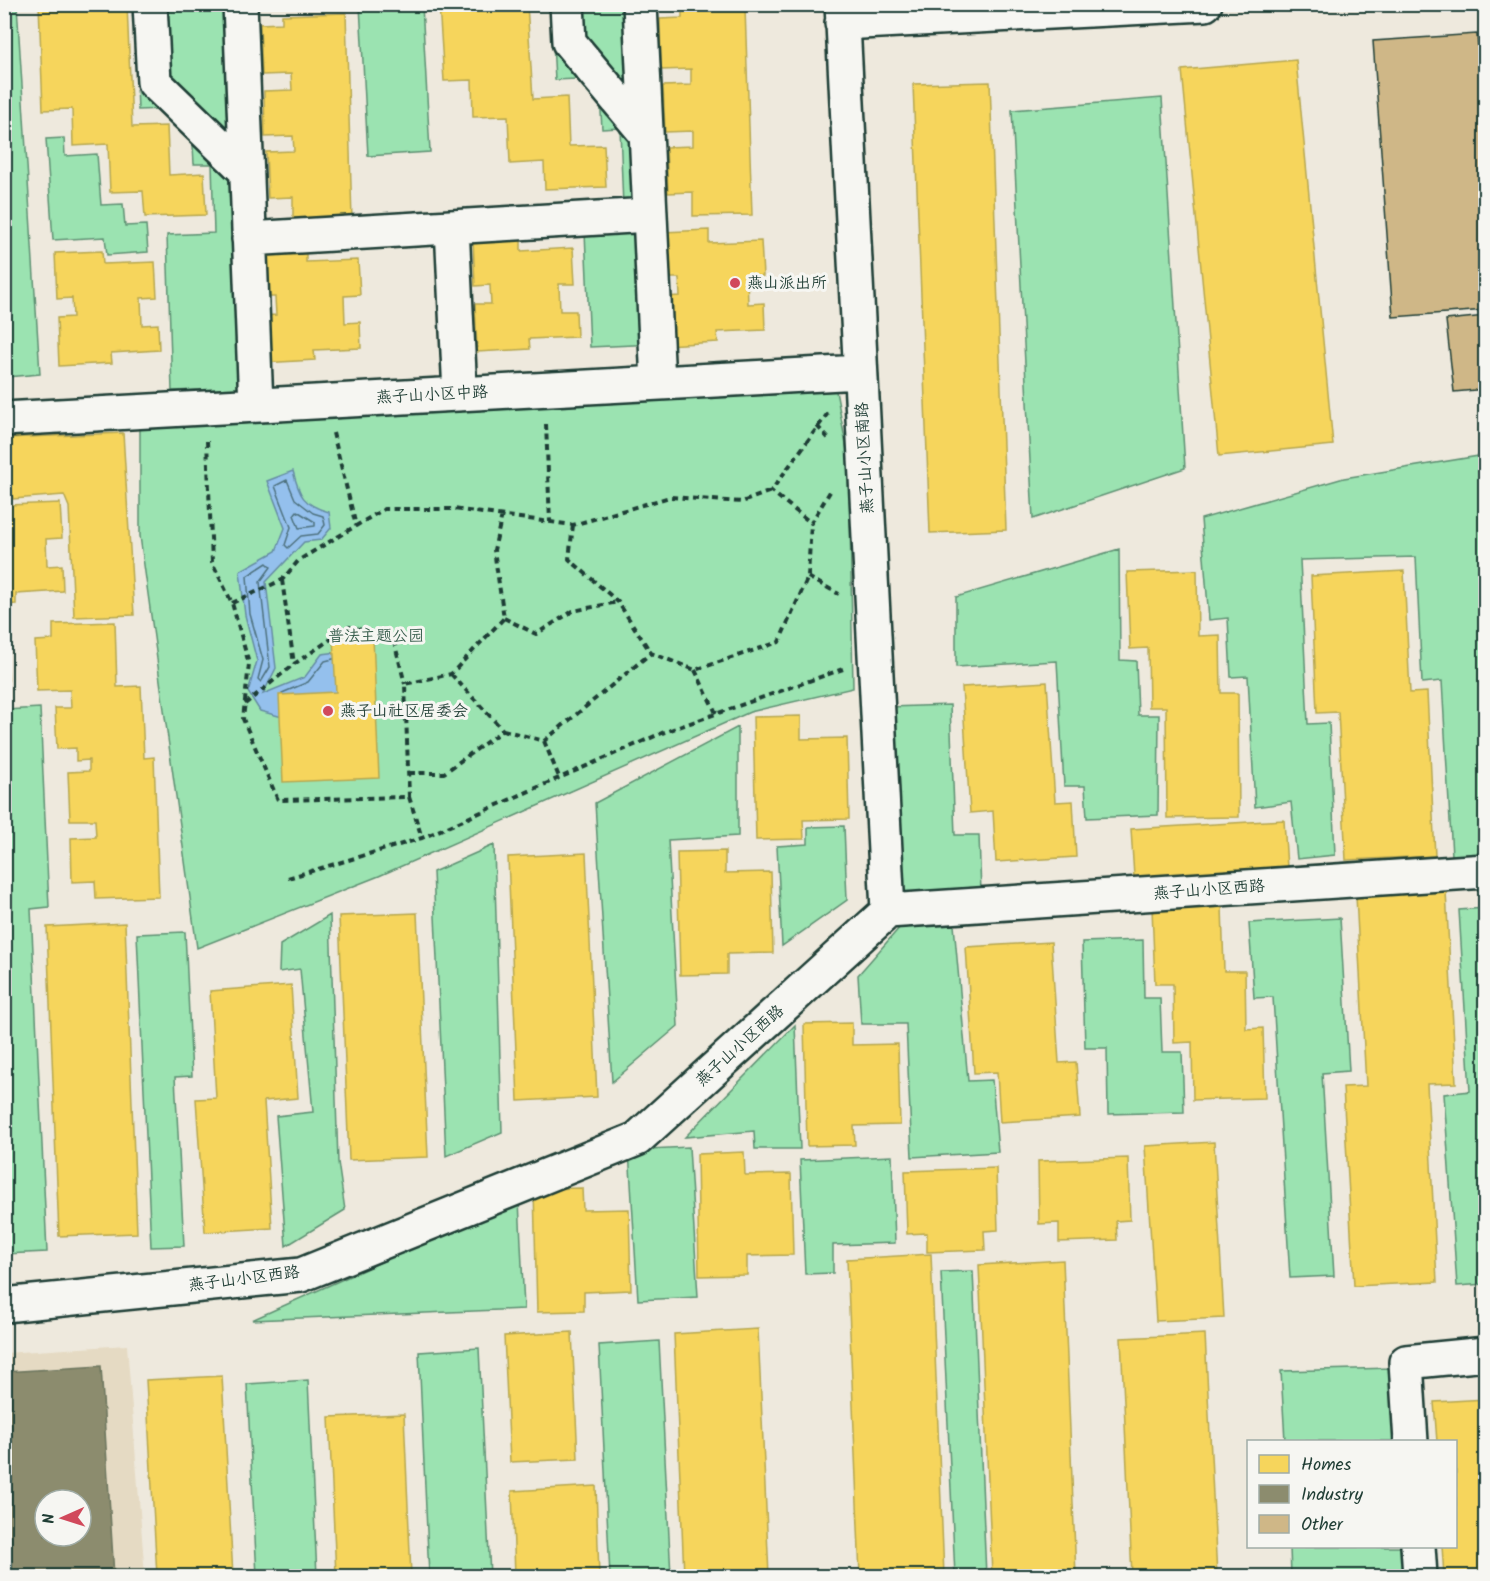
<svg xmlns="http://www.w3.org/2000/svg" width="1490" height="1581" viewBox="0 0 1490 1581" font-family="Kalam,'LXGW WenKai TC',sans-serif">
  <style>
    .built { fill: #e5dac3; fill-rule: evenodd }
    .green { fill: #9be3b1; stroke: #5d9072; stroke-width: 1.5 }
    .water { fill: #94c0ed; stroke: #658ca3; stroke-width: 1.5 }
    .homes { fill: #f6d55c; stroke: #b6a750; stroke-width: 1.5 }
    .industry { fill: #8c8c6e; stroke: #6b745d; stroke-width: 1.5; fill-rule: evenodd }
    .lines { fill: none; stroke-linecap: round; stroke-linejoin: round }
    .shore { stroke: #4e717e; stroke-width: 1.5 }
    .building { fill: #cfb787; stroke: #1f3d34; stroke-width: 1.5 }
    .minor-casing { stroke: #1f3d34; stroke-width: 38 }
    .path { stroke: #1f3d34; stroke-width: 4; stroke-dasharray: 6 4.5; stroke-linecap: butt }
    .minor { stroke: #f6f6f2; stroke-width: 33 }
    .poi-dot { fill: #d1495b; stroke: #f6f6f2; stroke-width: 2 }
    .labels { text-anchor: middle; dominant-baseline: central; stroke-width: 6; stroke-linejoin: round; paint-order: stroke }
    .poi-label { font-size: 16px; fill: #1f3d34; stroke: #f6f6f2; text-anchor: start }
    .street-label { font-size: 16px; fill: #1f3d34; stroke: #f6f6f2 }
    .park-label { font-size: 16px; fill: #385e4d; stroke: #f6f6f2 }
  </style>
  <rect width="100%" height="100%" fill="#eee9dd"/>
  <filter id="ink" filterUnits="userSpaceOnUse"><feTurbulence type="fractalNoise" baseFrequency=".0167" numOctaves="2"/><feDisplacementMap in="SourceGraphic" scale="12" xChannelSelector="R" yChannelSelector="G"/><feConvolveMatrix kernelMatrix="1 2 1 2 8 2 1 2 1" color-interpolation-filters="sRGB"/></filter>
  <g filter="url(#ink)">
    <path class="built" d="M127 1345 145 1576H5V1353ZM45 1500H81V1536H45Z"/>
    <path class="green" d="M4 5H17L40 374 7 377 4 333Z
      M134 5H240L255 388 172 391 167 235 214 233 212 164H194L191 108 138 110Z
      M360 5H422L430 152 368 156Z
      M551 5H640L655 344 590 347 584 209 623 207 620 128 602 129 599 78 555 80Z
      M1162 98 1185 468 1033 519 1012 110Z
      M64 138 65 156 97 154 101 205 123 204 125 226 146 225 148 252 107 255 105 237 53 240 46 139Z
      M836 391 849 461 853 688 750 712 379 876 197 948 140 536V429Z
      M1485 455V853L1452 856 1442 681 1422 683 1416 557 1300 560 1308 724 1329 723 1335 855 1297 859 1291 802 1255 807 1248 676 1231 677 1228 618 1209 620 1201 519 1344 478Z
      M1119 549 1120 660 1136 661 1138 715H1159L1158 815 1087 818 1085 786H1064L1057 661 956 667V597Z
      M950 705 955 835H979L981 893 896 896 889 707Z
      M40 708 49 907 31 909 47 1252 5 1254V710Z
      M738 727V836L668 840 678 1026 612 1082 595 803Z
      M844 826 847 900 782 946 777 846 808 844V827Z
      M494 845 502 1132 446 1156 433 872Z
      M1485 908V1284L1457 1286 1444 1094 1470 1091 1459 910Z
      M330 915 338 1162 345 1210 286 1246 276 1116 313 1112 300 969 279 972 280 945Z
      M1340 918 1349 1071 1322 1073 1334 1276 1290 1278 1273 997 1254 998 1249 923Z
      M954 925 968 1081 992 1080 998 1152 912 1157 906 1024H861L858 975 901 926Z
      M185 932 192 1076 175 1077 184 1246 151 1247 137 934Z
      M1143 940 1144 998H1160L1162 1052H1182L1184 1112 1108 1114 1107 1048H1085L1082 942Z
      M795 1025 800 1149H755L754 1131 685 1137Z
      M689 1147 698 1297 638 1300 629 1150Z
      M892 1156 895 1243 833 1245V1273L805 1274 800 1160Z
      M519 1200 524 1309 252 1320Z
      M973 1271 986 1576H955L941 1272Z
      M659 1341 671 1576H610L599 1345Z
      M479 1348 490 1576H429L419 1352Z
      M1392 1368 1396 1441H1285L1281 1371Z
      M308 1380 317 1576H257L247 1384Z
      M1290 1547H1403L1405 1576H1291Z"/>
    <path class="water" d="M293 471C299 495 303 505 329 512L331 528 321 540 304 542 266 582 276 668 263 694 305 677 322 654 354 650 367 678 286 718 260 711 248 692 257 661 245 615 240 571 276 551 285 528 267 481Z"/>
    <path class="homes" d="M39 4H127L132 127 167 126 169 175 204 173 206 215 145 217 143 191 110 192 108 144 73 146 72 109 43 110Z
      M439 4H527L533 99 567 97 569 146 604 145 606 187 545 189 544 162 510 164 508 116 473 117 472 80 444 81Z
      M745 8 752 215 693 216V192L668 193 666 147 693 146V131L665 132 663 86 691 85V69L661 70 660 19 682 18V10Z
      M346 13 352 220 293 221V197L268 198 266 152 294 151 293 136 265 137 264 91 292 90 291 74 262 75 260 24 282 23V15Z
      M1296 60 1333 445 1219 456 1182 70Z
      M990 82 1006 530 930 533 913 84Z
      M709 230V243L761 241 763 276 747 277 748 304 764 303 765 330 717 332 718 342 665 345 663 297 680 296 679 278H664L662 232Z
      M521 237V251L573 248 575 284H559L560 311H576L577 337 529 339 530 349 477 352 475 304H491L490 285 475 286 473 240Z
      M306 249V262L358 260 360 295 344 296 345 323 360 322 361 348 314 350 315 360 262 363 260 316 276 315 275 297H260L258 251Z
      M102 251 103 264 155 262 157 297 141 298 142 325 158 324 159 350 111 353 112 363 59 366 57 318 73 317 72 298 57 299 55 253Z
      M123 433 134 615 74 617 69 507 64 495 13 499 10 486H4V438Z
      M4 492H7L8 505 60 503 62 538 46 539 47 566 62 565 63 591 16 594V604L4 605Z
      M1197 570 1198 636 1220 635 1221 693H1238L1239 817 1167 818 1166 707H1149L1148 648 1130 649 1127 572Z
      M1404 571 1410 693 1427 692 1435 856 1346 860 1338 712 1317 713 1311 576Z
      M115 622 117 687 141 686 144 758 154 757 159 897 96 899 95 881 72 882 71 838 96 837 95 820H70L68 772 89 771V760L76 761V748L57 749 55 708H71L70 690 37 691 35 641 53 640V624Z
      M4 624 8 680H4Z
      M373 637 379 778 283 782 279 695 336 692 333 638Z
      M1047 682 1055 802 1073 801 1076 857 996 862 993 811 970 813 962 687Z
      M801 716V739L847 738 849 819 803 820 804 839 756 840 753 717Z
      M1284 820 1287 868 1134 877 1131 829Z
      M725 851V873L771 872 773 953 727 954V974L680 975 677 852Z
      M586 853 597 1097 518 1101 508 857Z
      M1446 891 1456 1083 1427 1084 1437 1282 1354 1286 1343 1087 1366 1086 1356 896Z
      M1222 906 1224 971H1245L1246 1029 1263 1028 1265 1098 1193 1100 1192 1042 1174 1043 1173 984H1155L1152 908Z
      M417 913 428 1157 349 1160 339 916Z
      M125 923 137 1233 59 1236 47 927Z
      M1051 942 1059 1063 1076 1062 1080 1117 1000 1122 997 1072 974 1073 966 947Z
      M291 985 298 1098 264 1101 272 1228 205 1232 196 1099 216 1098 210 991Z
      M852 1023V1045L898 1044 900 1125 854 1126 855 1145 807 1146 804 1024Z
      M1214 1142 1224 1318 1156 1321 1145 1146Z
      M744 1152 745 1175 791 1174 793 1255 747 1256V1275L699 1276 697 1154Z
      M1128 1158 1130 1220 1116 1221 1117 1240 1059 1242V1223L1039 1224 1038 1161Z
      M996 1168 998 1230 984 1231 985 1250 927 1252V1233L907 1234 905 1171Z
      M582 1188 583 1210 629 1209 631 1290 584 1292V1311L537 1312 534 1189Z
      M931 1254 944 1576H860L847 1259Z
      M1063 1260 1076 1576H992L979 1265Z
      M758 1329 769 1576H684L674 1334Z
      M572 1332 578 1459 510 1462 504 1336Z
      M1205 1334 1217 1576H1132L1121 1338Z
      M222 1376 233 1576H157L146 1380Z
      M1486 1399V1576H1444L1442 1546H1456V1442H1437L1434 1402Z
      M404 1414 411 1576H336L329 1417Z
      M596 1486 599 1576H515L512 1491Z"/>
    <path class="industry" d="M101 1366 114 1576H4V1372ZM45 1500H81V1536H45Z"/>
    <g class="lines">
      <path class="shore" d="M287 480 295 499 313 513 323 516 325 525 318 534 301 536 288 548 285 545 291 527 275 486Z
        M297 511 315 522V526L299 528 294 515Z
        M267 563 271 567 260 582 270 667 261 682 258 679 263 660 250 614 247 576Z
        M282 693 308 682 325 661 333 659"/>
    </g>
    <path class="building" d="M1477 34 1486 157V310L1393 317 1373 41Z
      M1486 316V389L1454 392 1446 320Z"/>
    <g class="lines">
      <g class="minor-casing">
        <path id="minor" d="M150 4 154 82 246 171
          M240 4 256 405
          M567 4 569 42 646 134
          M640 4 658 383
          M842 4 888 911
          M842 23 1205 4
          M452 227 460 394
          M249 239 649 215
          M4 419 860 372
          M4 1305 301 1275 637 1139 888 911 1486 871
          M1411 1442 1406 1362 1486 1354
          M1418 1546 1420 1576"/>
      </g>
      <path class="path" d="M828 413 771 491 811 523 831 490
        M546 424 550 522
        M817 426 829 439
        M333 433 356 526
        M207 441 212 562 232 603 249 664 243 719 278 800 409 797 405 684 451 674 504 618 494 550 502 515
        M573 525 569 559 618 602 651 653
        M808 577 839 594
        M282 580 294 664
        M232 603 282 580 299 560 384 509H453L573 525 670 497 742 502 771 491
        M504 618 536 634 573 611 618 602
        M695 670 716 713
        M245 704 294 664 349 627 393 637 405 684
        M503 730 544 741 651 653 695 670 779 642 808 577 811 523
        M544 741 559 777
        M409 773H444L503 730 451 674
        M409 797 422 838
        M288 878 422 838 662 733 843 669"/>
      <use href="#minor" class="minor"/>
    </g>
  </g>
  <g class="poi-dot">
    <circle cx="735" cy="283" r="6"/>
    <circle cx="328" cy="711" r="6"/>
  </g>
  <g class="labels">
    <g class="poi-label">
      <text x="747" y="283">燕山派出所</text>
      <text x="340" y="711">燕子山社区居委会</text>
    </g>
    <g class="street-label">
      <text transform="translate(432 395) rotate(-3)">燕子山小区中路</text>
      <text transform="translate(865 458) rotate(-93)">燕子山小区南路</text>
      <text transform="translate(1209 890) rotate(-4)">燕子山小区西路</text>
      <text transform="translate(740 1046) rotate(-42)">燕子山小区西路</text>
      <text transform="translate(244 1279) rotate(-7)">燕子山小区西路</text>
    </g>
    <g class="park-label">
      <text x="376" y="636">普法主题公园</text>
    </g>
  </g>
  <rect width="1490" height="1581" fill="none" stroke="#f6f6f2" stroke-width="24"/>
  <rect x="12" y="12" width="1466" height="1557" fill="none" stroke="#1f3d34" stroke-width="2" filter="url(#ink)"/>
  <rect x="1247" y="1440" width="210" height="108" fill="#f6f6f2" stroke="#a0aca6" stroke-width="1.5"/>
  <rect x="1259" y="1455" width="30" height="18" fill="#f6d55c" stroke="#a0aca6" stroke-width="1.5"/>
  <text x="1301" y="1470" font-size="18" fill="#1f3d34">Homes</text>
  <rect x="1259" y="1485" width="30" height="18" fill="#8c8c6e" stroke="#a0aca6" stroke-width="1.5"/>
  <text x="1301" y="1500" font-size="18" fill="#1f3d34">Industry</text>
  <rect x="1259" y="1515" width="30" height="18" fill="#cfb787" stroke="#a0aca6" stroke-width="1.5"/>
  <text x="1301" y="1530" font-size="18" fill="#1f3d34">Other</text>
  <g transform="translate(63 1518) rotate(267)"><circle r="28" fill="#f6f6f2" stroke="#a0aca6" stroke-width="1.5"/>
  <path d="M0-4.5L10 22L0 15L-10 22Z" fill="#d1495b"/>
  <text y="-9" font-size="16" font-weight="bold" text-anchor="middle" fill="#1f3d34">N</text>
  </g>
</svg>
